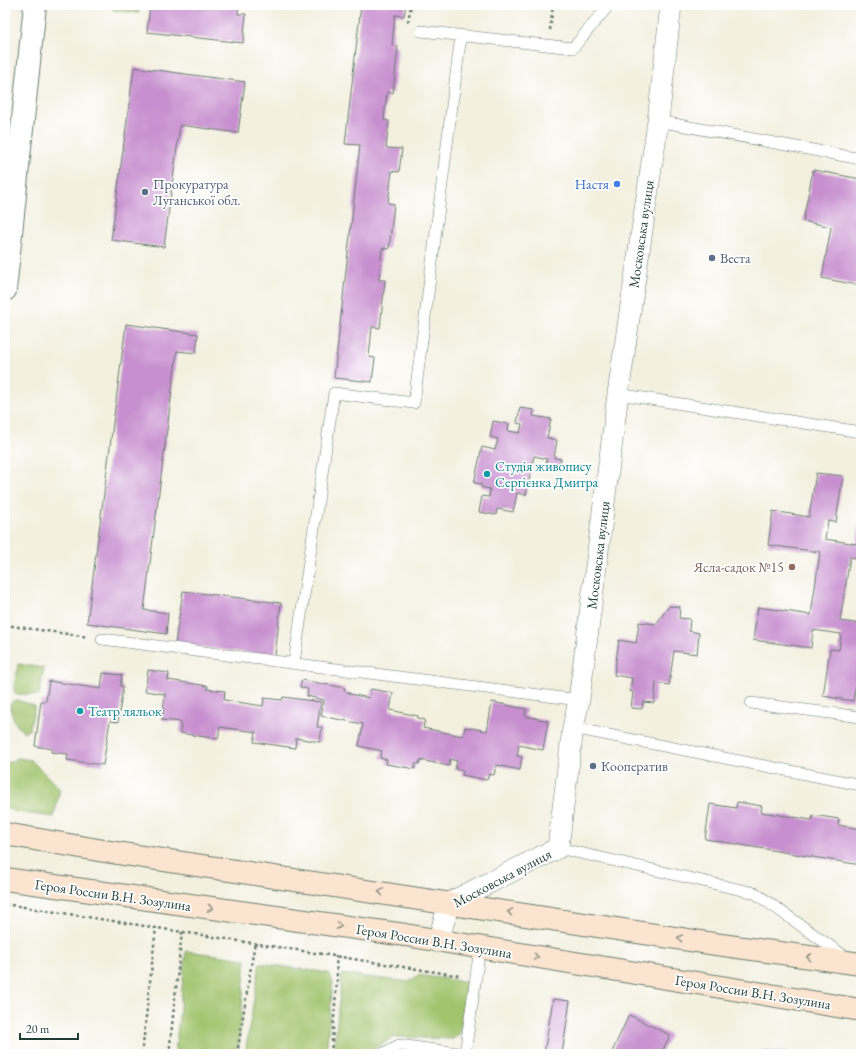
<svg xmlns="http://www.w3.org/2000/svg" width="866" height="1059" viewBox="0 0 866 1059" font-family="'EB Garamond',serif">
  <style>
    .green { fill: #a2c46e; stroke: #608051 }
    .building { fill: #c78fcf }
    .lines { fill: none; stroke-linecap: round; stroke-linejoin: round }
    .service-casing { stroke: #697c70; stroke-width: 12 }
    .minor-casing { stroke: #697c70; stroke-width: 22 }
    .tertiary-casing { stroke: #697c70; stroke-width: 24 }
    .secondary-casing { stroke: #697c70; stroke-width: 24 }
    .path { stroke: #697c70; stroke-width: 2.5; stroke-dasharray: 3 3; stroke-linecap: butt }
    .service { stroke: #fff; stroke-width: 11 }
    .minor { stroke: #fff; stroke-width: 21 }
    .tertiary { stroke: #fff; stroke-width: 22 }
    .secondary { stroke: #fce5d0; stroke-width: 22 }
    .oneway { stroke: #8e9182 }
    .shop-dot { fill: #3f7fe0; stroke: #fff; stroke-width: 1.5 }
    .service-dot { fill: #5c6f8a; stroke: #fff; stroke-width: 1.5 }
    .culture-dot { fill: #0f9aa8; stroke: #fff; stroke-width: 1.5 }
    .education-dot { fill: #8d6e63; stroke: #fff; stroke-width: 1.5 }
    .labels { text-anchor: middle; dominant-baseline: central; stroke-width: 3.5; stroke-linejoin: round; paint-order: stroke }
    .service-label { font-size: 14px; fill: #4e5e75; stroke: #fff; text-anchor: start }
    .shop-label { font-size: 14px; fill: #366cbe; stroke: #fff; text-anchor: end }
    .street-label { font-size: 14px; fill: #1f3d34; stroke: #fff }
    .culture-label { font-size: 14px; fill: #0d838f; stroke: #fff; text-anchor: start }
    .education-label { font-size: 14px; fill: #785e54; stroke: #fff; text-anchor: end }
  </style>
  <rect width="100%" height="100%" fill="#fff"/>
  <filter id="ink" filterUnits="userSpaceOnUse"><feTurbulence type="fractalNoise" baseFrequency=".025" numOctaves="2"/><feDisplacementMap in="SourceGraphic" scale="8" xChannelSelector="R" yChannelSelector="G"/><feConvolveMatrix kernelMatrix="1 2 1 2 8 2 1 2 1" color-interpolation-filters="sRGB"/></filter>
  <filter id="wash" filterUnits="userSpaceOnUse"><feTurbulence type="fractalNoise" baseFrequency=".012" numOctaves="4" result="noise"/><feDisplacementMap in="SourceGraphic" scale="16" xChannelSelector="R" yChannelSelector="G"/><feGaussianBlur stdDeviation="0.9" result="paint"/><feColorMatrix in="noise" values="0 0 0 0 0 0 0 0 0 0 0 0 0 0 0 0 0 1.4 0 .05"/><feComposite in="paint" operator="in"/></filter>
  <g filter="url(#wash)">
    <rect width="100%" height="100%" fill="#f3f0df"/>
    <path class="green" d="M114 5H139L138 13 113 10Z
      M18 664 44 668 39 695 15 694 14 687Z
      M17 700 35 706 29 730 24 732C14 725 12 716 10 705L13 701Z
      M18 758 31 760 60 789 54 817 16 812 5 807V764Z
      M186 951 246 959 238 1054H175Z
      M260 963 328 973 333 982 326 1054 245 1053Z
      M342 974 409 982 418 975 466 982 460 1033 453 1039 395 1037 363 1054H336L334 1049Z"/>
    <g id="blocks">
      <path class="building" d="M150 5H239L238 14H246L243 43 147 32Z
        M361 5H406L404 16 395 15 392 45 398 46 393 93 387 92 384 120 389 121 386 148 402 149 399 172 392 171 388 203 394 204 389 249 382 248 379 280H385L380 328 372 327 369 357 375 358 372 382 334 378 360 145 345 144Z
        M860 14H861V30L857 29Z
        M134 67 245 82 238 133 180 125 164 247 111 240Z
        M813 170 861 179V286L822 278 831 227 803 221Z
        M126 324 198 334 196 353 177 351 144 610 168 613 166 634 87 623Z
        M520 408 534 410 533 416 551 419 547 438 557 440 554 458 561 459 559 467 546 464 547 459 534 456 526 495 517 493 513 512 497 509 496 515 479 512 482 496 489 497 490 489 481 487V484L474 483 482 447 495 450 498 439 490 437 493 421 509 424 508 431 520 433 522 424 517 423Z
        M816 473 843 476 836 522 828 521 825 539 857 544 859 525H861V559L850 557 840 621 861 624V655L853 701 823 696 830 649 839 650 841 634 813 630 811 648 753 640 758 607 811 615 820 552 768 545 773 511 809 517Z
        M183 591 281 603 275 656 175 644Z
        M669 606 680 607 679 618 690 619 689 631 699 633 697 654 674 651 669 685 656 683 654 703 643 702 642 709 631 708 633 692 630 691 632 678 614 675 619 640 636 643 639 622 656 624Z
        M148 670 169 673 168 680 208 686 207 689 225 691 224 700 263 706 264 698 282 700 283 697 321 702 317 727H322L320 742 296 738 295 748 254 742 256 732 220 727 218 739 180 733 181 722 162 720 165 694 145 691Z
        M103 673 122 675 120 686H123L118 722 110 721 103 765 67 760 68 754 51 752 52 749 35 746 41 701H46L49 681 101 689Z
        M302 680 345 688 344 691 350 693V694L369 698 371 689 393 693 390 710 418 716V718L425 720 423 728 463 736 465 727 487 731 492 702 526 709 525 716 548 721 543 750 519 745 517 756 522 757 520 770 496 765 494 775 489 774 487 780 462 775 463 771 455 769 457 761 450 759 449 766 420 760 419 764H415V769L386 764 387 760 380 758 382 751 359 746 363 724 321 716 324 700 307 696 308 689 300 687Z
        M737 802 762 806 761 812 812 820 813 815 839 819 838 825 861 829V865L705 839 710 804 736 808Z
        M553 999 570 1001 562 1054H544Z
        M629 1015 670 1035 661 1054H611Z
        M763 1050 792 1053V1054H762Z"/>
    </g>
  </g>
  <g filter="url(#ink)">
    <use href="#blocks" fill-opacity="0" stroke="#697c70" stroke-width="1"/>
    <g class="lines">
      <g class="service-casing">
        <path id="service" d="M421 31 573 48 609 5
          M658 121 861 159
          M618 394 861 432
          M102 639 579 700
          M294 663 334 393 414 403 461 35
          M751 703 861 717
          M573 728 861 785
          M558 848 755 893 847 958
          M382 1054 399 1045 465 1054
          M465 1054 480 948"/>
      </g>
      <g class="minor-casing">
        <path id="minor" d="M438 942 449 903 558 848 573 728 579 700 618 394 658 121 671 5"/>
      </g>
      <g class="tertiary-casing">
        <path id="tertiary" d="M5 290 35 5"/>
      </g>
      <g class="secondary-casing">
        <path id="secondary" d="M5 834 104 851 715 944 861 964
          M5 879 405 935 861 1010"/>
      </g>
      <path class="path" d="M408 22 411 5
        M550 30 553 5
        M5 625 88 637
        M5 904 461 976
        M142 1054 156 927
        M169 1054 182 932
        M237 1054 255 942
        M331 1054 337 980 336 955"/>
      <use href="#service" class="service"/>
      <use href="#minor" class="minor"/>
      <use href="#tertiary" class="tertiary"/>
      <use href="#secondary" class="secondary"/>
    </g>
    <defs><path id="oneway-chevron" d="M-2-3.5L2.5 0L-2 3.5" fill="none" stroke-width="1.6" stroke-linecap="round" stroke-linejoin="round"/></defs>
    <g class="oneway">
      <use href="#oneway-chevron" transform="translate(381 892) rotate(-171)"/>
      <use href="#oneway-chevron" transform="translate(210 908) rotate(8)"/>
      <use href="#oneway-chevron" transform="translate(510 912) rotate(-171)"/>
      <use href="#oneway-chevron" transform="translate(339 926) rotate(8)"/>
      <use href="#oneway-chevron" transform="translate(680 938) rotate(-171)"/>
      <use href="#oneway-chevron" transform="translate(536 957) rotate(9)"/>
      <use href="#oneway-chevron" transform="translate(809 957) rotate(-172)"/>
    </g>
  </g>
  <circle class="shop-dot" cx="617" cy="184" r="4"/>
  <g class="service-dot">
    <circle cx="145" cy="192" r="4"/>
    <circle cx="712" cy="258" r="4"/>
    <circle cx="593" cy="766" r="4"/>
  </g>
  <g class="culture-dot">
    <circle cx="487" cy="474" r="4"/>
    <circle cx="80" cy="711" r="4"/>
  </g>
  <circle class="education-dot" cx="792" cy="567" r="4"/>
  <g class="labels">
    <g class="service-label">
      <text x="153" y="184">Прокуратура<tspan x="153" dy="16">Луганської обл.</tspan></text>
      <text x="720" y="258">Веста</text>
      <text x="601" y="766">Кооператив</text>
    </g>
    <g class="shop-label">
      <text x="609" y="184">Настя</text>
    </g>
    <g class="street-label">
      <text transform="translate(641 234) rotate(-82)">Московська вулиця</text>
      <text transform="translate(598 555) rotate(-83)">Московська вулиця</text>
      <text transform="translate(502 878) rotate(-28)">Московська вулиця</text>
      <text transform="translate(113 895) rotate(8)">Героя России В.Н. Зозулина</text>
      <text transform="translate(434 941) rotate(9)">Героя России В.Н. Зозулина</text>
      <text transform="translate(753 992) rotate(9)">Героя России В.Н. Зозулина</text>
    </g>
    <g class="culture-label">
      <text x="495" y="466">Студія живопису<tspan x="495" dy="16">Сергієнка Дмитра</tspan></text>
      <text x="88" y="711">Театр ляльок</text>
    </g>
    <g class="education-label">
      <text x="784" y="567">Ясла-садок №15</text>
    </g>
  </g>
  <rect width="866" height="1059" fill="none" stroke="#fff" stroke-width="20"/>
  <path d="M20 1033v6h58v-6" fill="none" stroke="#1f3d34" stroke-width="2"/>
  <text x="26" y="1033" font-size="12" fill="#1f3d34" stroke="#ffffff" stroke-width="3" paint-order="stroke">20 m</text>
</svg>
